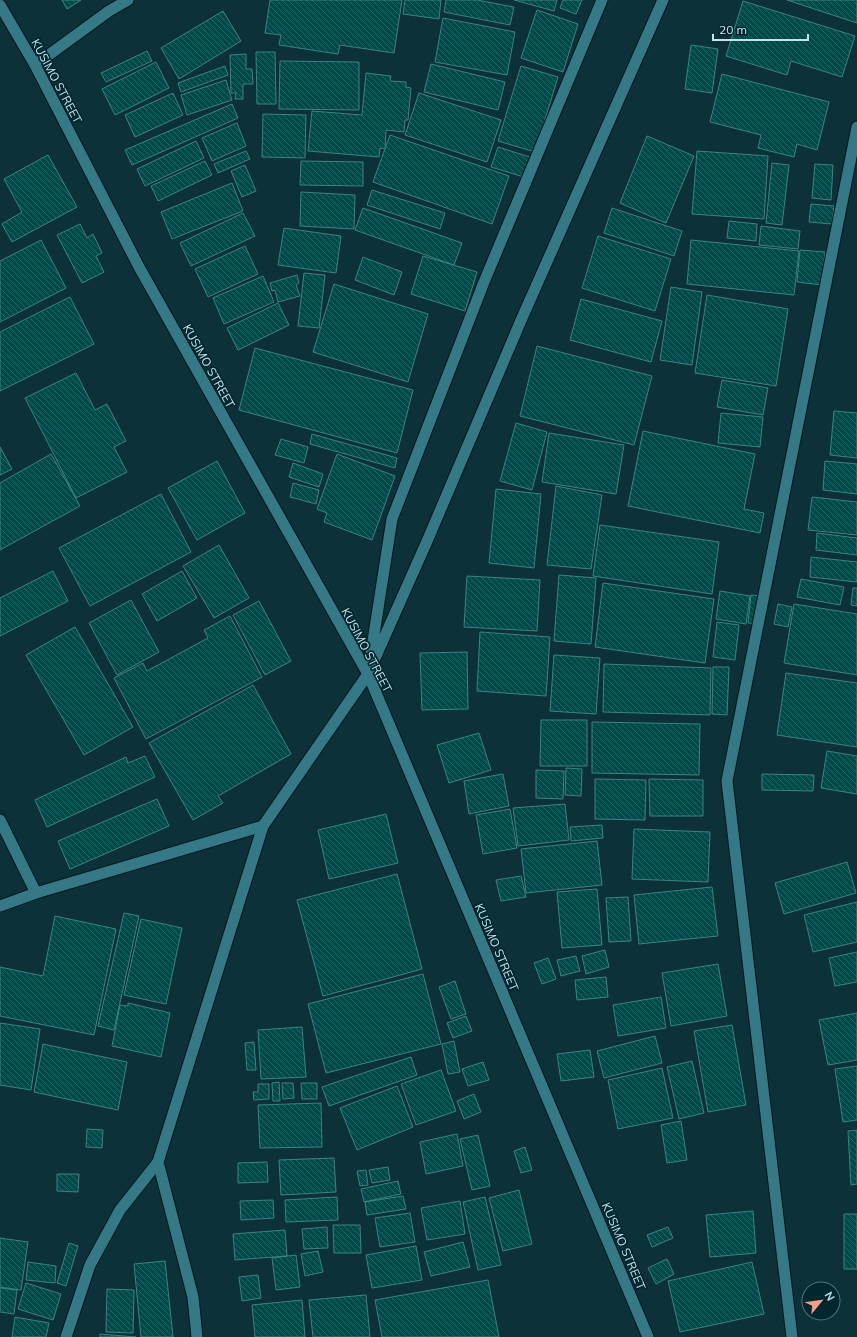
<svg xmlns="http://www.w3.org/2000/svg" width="857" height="1337" viewBox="0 0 857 1337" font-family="Mulish,sans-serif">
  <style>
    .building { fill: url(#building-back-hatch); stroke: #3c8382 }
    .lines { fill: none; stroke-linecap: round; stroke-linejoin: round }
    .minor-casing { stroke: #04181c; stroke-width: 13 }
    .tertiary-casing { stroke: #04181c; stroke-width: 13 }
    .minor { stroke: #357886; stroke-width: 11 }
    .tertiary { stroke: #357886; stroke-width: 11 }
    .labels { text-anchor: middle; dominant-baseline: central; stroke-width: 3.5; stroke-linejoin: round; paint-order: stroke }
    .street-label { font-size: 12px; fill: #c4e4ec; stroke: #02272f }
  </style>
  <defs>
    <pattern id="building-back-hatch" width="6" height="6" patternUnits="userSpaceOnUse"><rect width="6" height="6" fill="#014a49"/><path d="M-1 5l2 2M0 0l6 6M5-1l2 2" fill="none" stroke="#246463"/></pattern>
  </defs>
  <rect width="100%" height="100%" fill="#0d3139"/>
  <path class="building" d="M62 0H81L67 9Z
    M270 0H402L394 53 340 45 338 54 279 45 281 35 265 33Z
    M405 0H441L439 19 403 14Z
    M446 0H477L514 7 510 25 444 12Z
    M514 0H557L554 11Z
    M563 0H582L576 14 560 8Z
    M787 0H857V23Z
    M743 1 855 36 842 77 791 61 787 75 726 56Z
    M537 10 578 24 563 72 521 58Z
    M223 11 241 41 179 79 161 48Z
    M443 18 515 32 507 75 435 62Z
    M691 45 718 49 712 93 685 89Z
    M147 51 152 61 106 82 101 73Z
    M256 52H275L276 104H257Z
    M246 54V69H252L253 84H243V99H235L236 93H231L230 55Z
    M280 61 359 62V110L279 109Z
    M156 62 169 88 115 115 102 89Z
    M431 64 505 82 498 110 424 92Z
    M225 66 228 75 181 92 178 83Z
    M521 66 558 77 535 152 498 141Z
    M366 73 391 76 390 81 406 82V87L411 88 408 120H405L404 132 386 130 385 149 380 148 379 157 308 151 312 111 362 115Z
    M722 74 829 102 817 150 797 144 794 157 758 148 761 135 710 122Z
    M226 80 232 100 187 115 181 95Z
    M173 93 183 115 135 137 125 115Z
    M419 93 501 120 487 162 405 135Z
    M232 104 238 118 132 165 125 150Z
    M263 114 306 115 305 158 262 157Z
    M237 123 246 146 212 161 202 138Z
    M390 135 509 176 492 224 373 182Z
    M647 136 694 156 666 223 620 203Z
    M196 141 204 158 145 186 137 169Z
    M498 147 533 158 527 178 491 167Z
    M246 151 250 159 218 173 214 164Z
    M697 151 768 156 764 219 692 214Z
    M48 155 77 207 12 242 2 224 22 212 4 179Z
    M205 161 212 175 158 201 151 186Z
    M301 161 363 162V186L300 185Z
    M772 163 789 165 782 225 766 223Z
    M815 164 833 165 831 200 812 198Z
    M245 165 256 191 242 197 231 171Z
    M232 183 243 211 172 239 161 212Z
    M372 190 445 213 440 229 367 205Z
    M301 192 355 195 354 229 300 226Z
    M811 204 834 206 832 224 809 222Z
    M363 208 462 243 454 265 355 230Z
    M612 208 682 231 674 256 604 233Z
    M243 213 255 236 191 266 180 243Z
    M729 221 757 224 756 241 727 238Z
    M80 224 87 238 93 234 102 253 96 256 104 272 82 283 57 235Z
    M761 226 800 231 798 249 759 245Z
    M284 228 341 236 336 273 278 265Z
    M598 236 671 259 655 311 582 288Z
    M41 240 66 288 0 322V261Z
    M691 240 799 251 794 295 687 284Z
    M245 246 258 274 208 297 195 269Z
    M800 250 825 252 822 285 797 282Z
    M423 256 477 272 465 311 411 294Z
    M363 257 402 272 394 295 355 280Z
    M304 273 325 275 319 328 298 326Z
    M297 275 299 283 296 285 300 296 278 302 275 290 272 291 270 283Z
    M263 276 274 302 224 324 213 298Z
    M334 284 428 314 408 382 313 352Z
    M671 287 702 292 692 365 660 360Z
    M707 295 788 309 776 386 695 373Z
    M70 297 94 344 0 391V332Z
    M581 299 662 321 651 362 570 340Z
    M278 303 289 325 238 350 227 328Z
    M537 346 652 376 634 445 520 416Z
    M255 348 413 390 397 453 239 410Z
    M76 373 95 410 107 404 126 441 114 447 127 472 76 498 25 398Z
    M722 380 768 388 763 415 717 407Z
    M834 411 857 413V458L830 455Z
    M721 413 763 417 760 447 718 443Z
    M516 423 547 432 532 490 500 481Z
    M643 431 755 454 744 509 764 513 760 533 628 506Z
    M549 433 624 445 616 494 542 482Z
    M312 434 397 458 395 468 310 444Z
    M281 439 308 447 304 463 275 455Z
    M0 447 12 469 0 475Z
    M51 454 80 506 0 550V483Z
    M337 454 395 476 372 540 324 522 327 513 317 509Z
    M217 461 245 513 197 540 168 488Z
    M825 461 857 464V494L823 490Z
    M293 463 323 474 319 487 289 477Z
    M293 483 319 490 316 504 290 497Z
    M556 486 602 495 591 569 547 565Z
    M496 489 541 494 534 568 489 563Z
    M161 494 191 552 90 606 59 548Z
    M812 497 857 502V535L808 530Z
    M600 525 719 542 712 594 593 576Z
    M817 533 857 538V555L816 550Z
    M219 545 249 598 214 618 183 566Z
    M811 557 857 562V582L810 577Z
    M53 571 68 601 0 636V598Z
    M182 571 197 598 157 621 142 594Z
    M559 575 596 578 591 644 554 641Z
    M467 576 540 580 537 631 464 627Z
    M801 579 844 587 840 605 797 597Z
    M603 583 714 599 705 663 595 647Z
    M853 588H857V606L851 605Z
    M720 591 750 596 746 624 716 619Z
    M751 595 762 596 758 624 748 623Z
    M131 600 159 652 117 675 89 623Z
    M259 601 291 661 265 675 233 615Z
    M778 604 792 607 788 627 774 624Z
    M794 604 857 614V675L784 663Z
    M230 616 262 677 146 739 114 678 143 663 147 671 208 638 204 630Z
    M717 622 739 625 735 660 713 657Z
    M75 627 133 727 84 755 26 655Z
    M480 632 550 637 546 696 477 691Z
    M467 652 468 709 422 710 420 653Z
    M554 655 600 658 596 714 550 711Z
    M604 664 711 668 710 715 603 712Z
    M713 667H729L727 715 712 714Z
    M786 673 857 683V747L777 735Z
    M253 685 291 754 218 796 223 803 193 820 149 743Z
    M541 720H587V766H540Z
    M592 722 700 724 699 775 592 773Z
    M479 733 491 770 449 783 437 745Z
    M827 751 857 756V794L821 788Z
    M145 756 155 777 47 827 35 800 126 757 128 763Z
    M566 768 582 769 581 796 565 795Z
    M536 770 564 771 563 799 536 798Z
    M503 774 509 806 469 814 464 781Z
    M762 774 814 775 813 791 762 790Z
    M595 779 646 780 645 820 595 819Z
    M649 779 703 780V816H650Z
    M157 799 169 826 70 869 58 841Z
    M565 804 569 840 518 846 513 808Z
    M510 809 517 848 483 854 476 815Z
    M386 814 398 863 329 879 318 830Z
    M602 825 603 838 571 841 570 827Z
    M634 829 710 832 708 882 632 879Z
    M597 841 602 885 526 893 521 849Z
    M847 862 856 893 784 914 775 883Z
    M397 874 422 969 323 996 297 900Z
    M521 876 526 897 501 901 496 880Z
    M712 887 718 936 639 944 634 895Z
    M597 889 602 945 562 948 557 892Z
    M628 897 631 941 609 942 606 898Z
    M857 902V942L813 952 804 915Z
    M124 913 139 916 114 1030 98 1026Z
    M55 916 116 929 94 1035 0 1016V967L43 976Z
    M141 919 182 928 166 1004 124 995Z
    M605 950 609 967 586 974 582 956Z
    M857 952V982L835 986 829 958Z
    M576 956 580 971 561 976 557 960Z
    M548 958 556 979 542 984 534 963Z
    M718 964 727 1016 671 1026 662 973Z
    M423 974 441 1044 326 1073 308 1004Z
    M606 977 608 997 577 1000 575 980Z
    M455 981 466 1014 451 1019 439 987Z
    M661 997 666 1028 618 1036 613 1005Z
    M128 1003 170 1013 161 1057 112 1046 120 1005 128 1006Z
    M857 1013V1060L828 1065 819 1020Z
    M466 1016 472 1031 453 1038 447 1023Z
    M0 1023 40 1029 31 1090 0 1085Z
    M732 1025 746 1105 708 1112 694 1031Z
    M302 1027 306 1077 261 1079 258 1030Z
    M655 1036 662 1063 604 1078 597 1051Z
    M454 1041 460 1072 448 1074 442 1044Z
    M254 1042 256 1070H247L245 1043Z
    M43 1044 127 1062 118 1110 34 1092Z
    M590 1050 594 1077 561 1081 557 1054Z
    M411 1057 417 1075 329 1106 322 1087Z
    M692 1061 704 1113 679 1119 667 1067Z
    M483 1062 489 1080 468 1086 462 1069Z
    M857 1066V1120L843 1122 835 1069Z
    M662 1068 673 1118 618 1129 608 1080Z
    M441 1070 456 1111 416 1125 401 1084Z
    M279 1082 280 1101H273L272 1083Z
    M282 1083H293L294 1098 283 1099Z
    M301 1083H317V1099H302Z
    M258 1084H269V1099L254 1100 253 1092H258Z
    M397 1086 413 1127 357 1150 340 1108Z
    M474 1094 481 1112 464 1119 457 1101Z
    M321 1103 322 1147 260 1148 258 1105Z
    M681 1121 687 1160 667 1163 661 1125Z
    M87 1129 103 1130 102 1148 86 1147Z
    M857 1130V1184L851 1185 848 1131Z
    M457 1134 463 1166 426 1174 420 1142Z
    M478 1135 490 1186 472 1190 460 1139Z
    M525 1147 532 1170 521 1173 514 1151Z
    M334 1158 336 1192 281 1195 279 1160Z
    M267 1162 268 1182 238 1183V1163Z
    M388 1167 390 1180 372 1183 369 1170Z
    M366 1170 368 1185 360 1186 357 1171Z
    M57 1174H79L78 1192 57 1191Z
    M398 1181 401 1194 364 1202 361 1189Z
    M519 1190 532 1244 503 1251 489 1198Z
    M403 1196 406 1209 367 1215 365 1202Z
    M337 1197 338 1220 286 1222 285 1200Z
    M485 1197 501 1265 478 1270 463 1202Z
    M273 1200 274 1218 241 1220 240 1201Z
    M460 1201 465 1234 427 1240 421 1208Z
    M753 1211 756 1253 710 1257 706 1215Z
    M410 1213 415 1242 380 1247 375 1218Z
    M844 1214H857V1269H844Z
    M333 1225H360L361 1253H334Z
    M327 1227 328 1248 304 1249 302 1229Z
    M668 1227 673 1238 652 1247 647 1235Z
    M285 1230 287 1256 235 1260 233 1234Z
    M0 1238 28 1242 21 1290 0 1287Z
    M463 1242 470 1267 431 1276 424 1252Z
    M69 1243 78 1246 66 1286 57 1283Z
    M416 1246 422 1280 372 1288 366 1255Z
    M318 1251 323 1272 305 1276 301 1254Z
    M296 1255 300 1287 276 1290 272 1258Z
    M667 1259 674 1274 656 1284 648 1268Z
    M165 1261 173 1337H141L134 1264Z
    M28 1262 56 1266 55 1283 26 1280Z
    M752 1262 764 1314 680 1332 668 1281Z
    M258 1275 261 1298 242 1301 239 1277Z
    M488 1280 499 1337H382L375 1300Z
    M26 1283 61 1294 53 1320 18 1309Z
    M0 1288 17 1290 14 1314 0 1312Z
    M107 1289 134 1290 133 1333 106 1332Z
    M366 1295 370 1337H313L309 1300Z
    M302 1300 305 1337H255L252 1305Z
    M15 1317 49 1323 46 1337H12Z
    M100 1334 136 1337H100Z"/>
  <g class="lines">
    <g class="minor-casing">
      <path id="minor" d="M35 65 109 11 128 0
        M370 660 392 519 484 282 602 0
        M0 820 36 893
        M0 906 36 893 263 826
        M158 1162 193 1297 197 1337
        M66 1337 90 1265 120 1210 158 1162 263 826 368 674 428 539 522 318 663 0
        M792 1337 727 781 857 127"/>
    </g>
    <g class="tertiary-casing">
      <path id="tertiary" d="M0 5 35 65 139 267 368 674 648 1337"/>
    </g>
    <use href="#minor" class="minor"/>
    <use href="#tertiary" class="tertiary"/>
  </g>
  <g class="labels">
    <g class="street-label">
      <text transform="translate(57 81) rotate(62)">KUSIMO STREET</text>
      <text transform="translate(209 366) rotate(61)">KUSIMO STREET</text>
      <text transform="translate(367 650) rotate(62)">KUSIMO STREET</text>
      <text transform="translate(497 947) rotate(67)">KUSIMO STREET</text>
      <text transform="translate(624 1246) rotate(67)">KUSIMO STREET</text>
    </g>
  </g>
  <g transform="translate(821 1301) rotate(61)"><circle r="19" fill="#02272f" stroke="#50737b"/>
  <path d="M0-3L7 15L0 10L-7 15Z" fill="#f49e89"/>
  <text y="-6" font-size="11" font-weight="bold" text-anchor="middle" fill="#c4e4ec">N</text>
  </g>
  <path d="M713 34v6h95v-6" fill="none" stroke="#c4e4ec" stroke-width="2"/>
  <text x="719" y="34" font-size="12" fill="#c4e4ec" stroke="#02272f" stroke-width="3" paint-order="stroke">20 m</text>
</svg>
